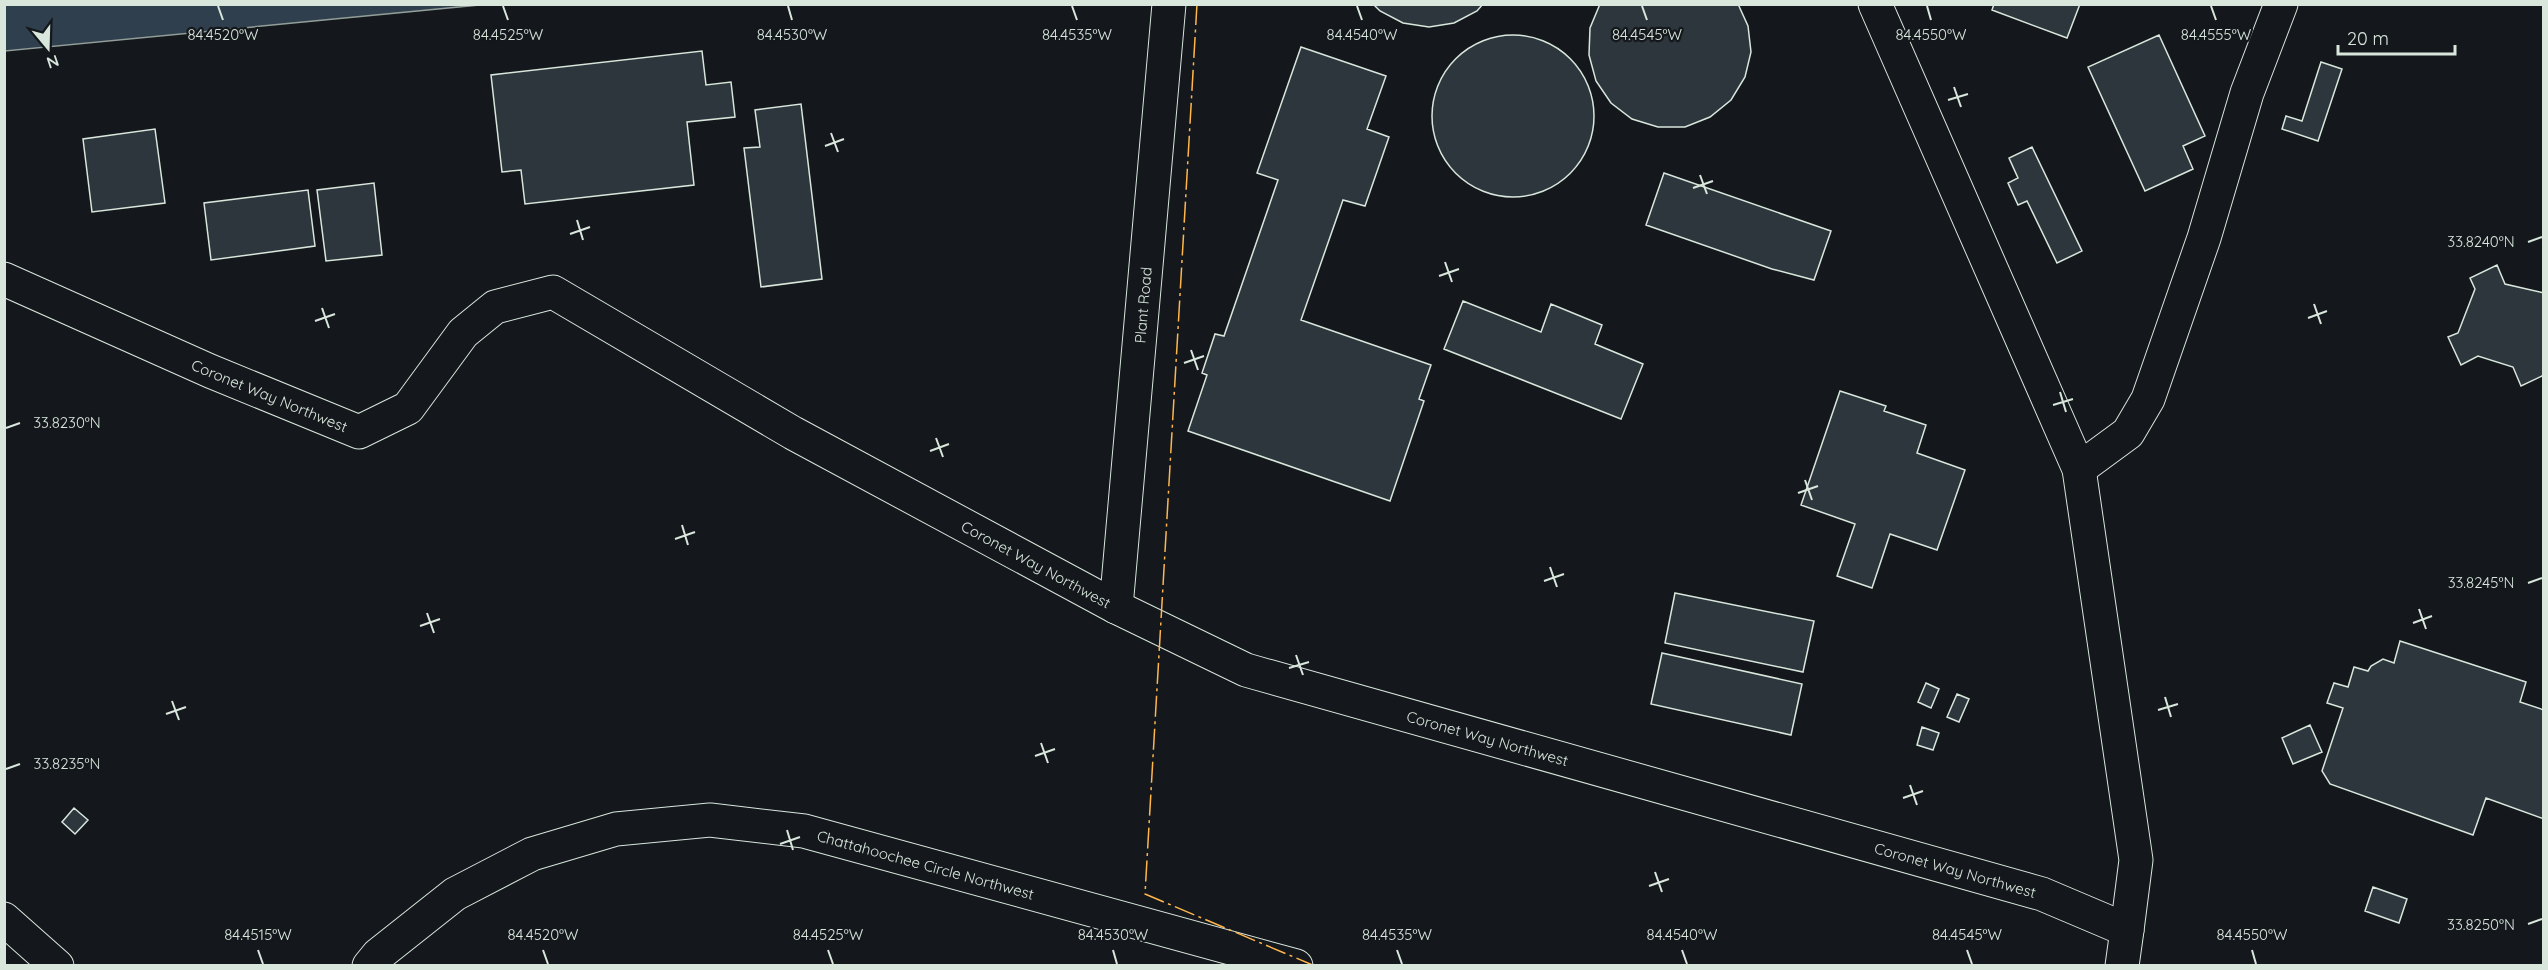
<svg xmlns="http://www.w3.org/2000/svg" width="2548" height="970" viewBox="0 0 2548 970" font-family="Quicksand,sans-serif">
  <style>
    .water { fill: #2f3f4d; stroke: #939e99; stroke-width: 1.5 }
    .building { fill: #2c363c; stroke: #d8e6dc; stroke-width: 1.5 }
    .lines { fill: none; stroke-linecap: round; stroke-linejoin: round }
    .minor-casing { stroke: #d8e6dc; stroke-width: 35 }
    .minor { stroke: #14181c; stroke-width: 33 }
    .power { stroke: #ffb74d; stroke-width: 1.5; stroke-dasharray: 21 4.5 3 4.5; stroke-linecap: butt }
    .ticks { fill: none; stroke: #d8e6dc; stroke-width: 2 }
    .labels { text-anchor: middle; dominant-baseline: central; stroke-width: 4.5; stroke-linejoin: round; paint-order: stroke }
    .street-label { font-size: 15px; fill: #d8e6dc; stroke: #14181c }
    .ticks-label { font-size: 15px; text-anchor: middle; fill: #d8e6dc; stroke: #14181c; stroke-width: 4.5; stroke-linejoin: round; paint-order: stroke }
  </style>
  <rect width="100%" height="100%" fill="#14181c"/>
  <path class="water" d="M5 4H479V5L5 51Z"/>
  <path class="building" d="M1373 4H1483L1477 11 1454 23 1429 27 1403 23 1380 11Z
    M1600 4H1738L1748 26 1751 52 1745 77 1731 100 1710 117 1685 127H1658L1632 119 1611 103 1596 81 1589 55 1590 28Z
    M1994 4H2080L2067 38 1992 10Z
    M2159 35 2205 136 2183 146 2193 169 2145 191 2088 67Z
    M1432 116a81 81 0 1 1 162 0a81 81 0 1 1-162 0Z
    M1301 47 1386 76 1367 129 1389 137 1365 206 1343 200 1301 320 1431 365 1419 399 1424 401 1390 501 1188 431 1207 375 1202 373 1215 334 1224 336 1278 180 1257 173Z
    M702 51 706 85 731 82 735 117 687 122 694 185 525 204 521 170 502 172 491 75Z
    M2321 62 2342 69 2318 141 2282 129 2286 116 2302 121Z
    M801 104 822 279 761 287 744 148 760 147 755 110Z
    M155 129 165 203 92 212 83 139Z
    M2032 147 2082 251 2057 263 2028 203 2027 201 2018 205 2008 183 2018 178 2009 158Z
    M1664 173 1831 231 1814 280 1772 269 1646 225Z
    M374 183 382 255 326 261 317 190Z
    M308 190 315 246 211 260 204 203Z
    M2497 265 2505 284 2544 293V375L2521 386 2513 367 2478 356 2461 365 2448 337 2458 333 2475 289 2470 278Z
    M1463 301 1541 332 1551 304 1602 325 1595 344 1643 364 1621 419 1444 349Z
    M1840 391 1886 406 1884 411 1926 425 1917 453 1965 470 1937 550 1890 534 1872 588 1837 576 1855 524 1801 505Z
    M1675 593 1814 621 1803 672 1665 643Z
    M2400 641 2526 682 2520 702 2544 710V819L2486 798 2473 835 2330 784 2322 771 2343 708 2327 703 2334 683 2348 687 2354 667 2368 671 2371 666 2383 659 2394 663Z
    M1662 653 1802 684 1791 735 1651 704Z
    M1926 683 1939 689 1931 708 1918 702Z
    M1957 694 1969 699 1959 722 1947 717Z
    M2310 725 2322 752 2293 764 2282 738Z
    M1922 727 1939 733 1933 750 1917 745Z
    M74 808 88 820 75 834 62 822Z
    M2373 887 2407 899 2399 923 2365 911Z"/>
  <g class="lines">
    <g class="minor-casing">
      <g id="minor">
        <path d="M1875 4 2079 469 2136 860 2127 930"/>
        <path id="s1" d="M4 279 210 371 359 432 408 408 463 333 495 307 553 292 793 433 1116 607 1246 670 2042 894 2127 930 2122 966"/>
        <path d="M2079 469 2128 433 2148 399 2204 238 2247 93 2281 4"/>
        <path id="s2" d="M1116 607 1169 4"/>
        <path d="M4 919 57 966"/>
        <path id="s3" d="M369 966 378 955 455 894 532 854 616 829 710 820 804 831 1296 966"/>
      </g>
    </g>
    <use href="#minor" class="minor"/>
    <path class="power" d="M1197 4 1145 894 1315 966"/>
  </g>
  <path class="ticks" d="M218 6 223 20M503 6 508 20M788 6 792 20M1072 6 1077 20M1357 6 1362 20M1642 6 1647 20M1927 6 1931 20M2211 6 2216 20M1954 87 1961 107M1948 100 1968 94M831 133 838 152M825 146 844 139M1700 175 1707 194M1693 188 1713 181M577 220 583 240M570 234 590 227M2528 242 2542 237M1445 262 1452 282M1439 276 1459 269M2314 304 2321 324M322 308 329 328M2308 318 2327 311M315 321 335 314M1191 350 1198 370M1184 363 1204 356M2060 392 2066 412M2053 405 2073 399M6 428 20 423M936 438 943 457M930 451 949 444M1805 480 1812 500M1798 493 1818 486M682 525 688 545M675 539 695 532M1550 567 1557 587M1544 581 1564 574M2528 583 2542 578M2419 609 2426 629M427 613 434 633M2413 623 2432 616M420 626 440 619M1296 655 1303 675M1289 668 1309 662M2165 697 2171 717M172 701 179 720M2158 710 2178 704M166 714 186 707M1041 743 1048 763M1035 756 1055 749M6 769 20 764M1910 785 1917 805M1903 798 1923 791M787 830 793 850M780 844 800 837M1655 872 1662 892M1649 886 1669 879M2528 924 2542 919M258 950 263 964M543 950 548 964M828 950 833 964M1113 950 1117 964M1397 950 1402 964M1682 950 1687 964M1967 950 1972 964M2252 950 2256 964"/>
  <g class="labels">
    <g class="street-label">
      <text stroke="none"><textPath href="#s2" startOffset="303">Plant Road</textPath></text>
      <text stroke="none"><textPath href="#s1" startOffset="290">Coronet Way Northwest</textPath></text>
      <text stroke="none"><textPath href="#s1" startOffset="1190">Coronet Way Northwest</textPath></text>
      <text stroke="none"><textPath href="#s1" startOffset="1676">Coronet Way Northwest</textPath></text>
      <text stroke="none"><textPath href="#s3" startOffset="602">Chattahoochee Circle Northwest</textPath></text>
      <text stroke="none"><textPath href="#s1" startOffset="2162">Coronet Way Northwest</textPath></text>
    </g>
  </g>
  <g class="ticks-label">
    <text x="223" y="40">84.4520°W</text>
    <text x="508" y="40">84.4525°W</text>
    <text x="792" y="40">84.4530°W</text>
    <text x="1077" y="40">84.4535°W</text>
    <text x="1362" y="40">84.4540°W</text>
    <text x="1647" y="40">84.4545°W</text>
    <text x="1931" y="40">84.4550°W</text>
    <text x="2216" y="40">84.4555°W</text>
    <text x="2481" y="247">33.8240°N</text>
    <text x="67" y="428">33.8230°N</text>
    <text x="2481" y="588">33.8245°N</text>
    <text x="67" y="769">33.8235°N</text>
    <text x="2481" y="930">33.8250°N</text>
    <text x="258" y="940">84.4515°W</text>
    <text x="543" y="940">84.4520°W</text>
    <text x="828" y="940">84.4525°W</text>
    <text x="1113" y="940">84.4530°W</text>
    <text x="1397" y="940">84.4535°W</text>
    <text x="1682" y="940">84.4540°W</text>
    <text x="1967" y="940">84.4545°W</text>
    <text x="2252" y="940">84.4550°W</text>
  </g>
  <rect width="2548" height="970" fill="none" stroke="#d8e6dc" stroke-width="12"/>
  <g transform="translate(48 48) rotate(161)" stroke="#14181c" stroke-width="4.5" paint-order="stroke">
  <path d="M0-4.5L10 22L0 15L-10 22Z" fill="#d8e6dc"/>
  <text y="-9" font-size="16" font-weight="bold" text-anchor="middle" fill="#d8e6dc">N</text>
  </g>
  <path d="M2338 45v9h117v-9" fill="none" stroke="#d8e6dc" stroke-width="3"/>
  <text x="2347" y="45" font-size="18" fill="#d8e6dc" stroke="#14181c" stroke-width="4.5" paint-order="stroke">20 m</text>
</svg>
